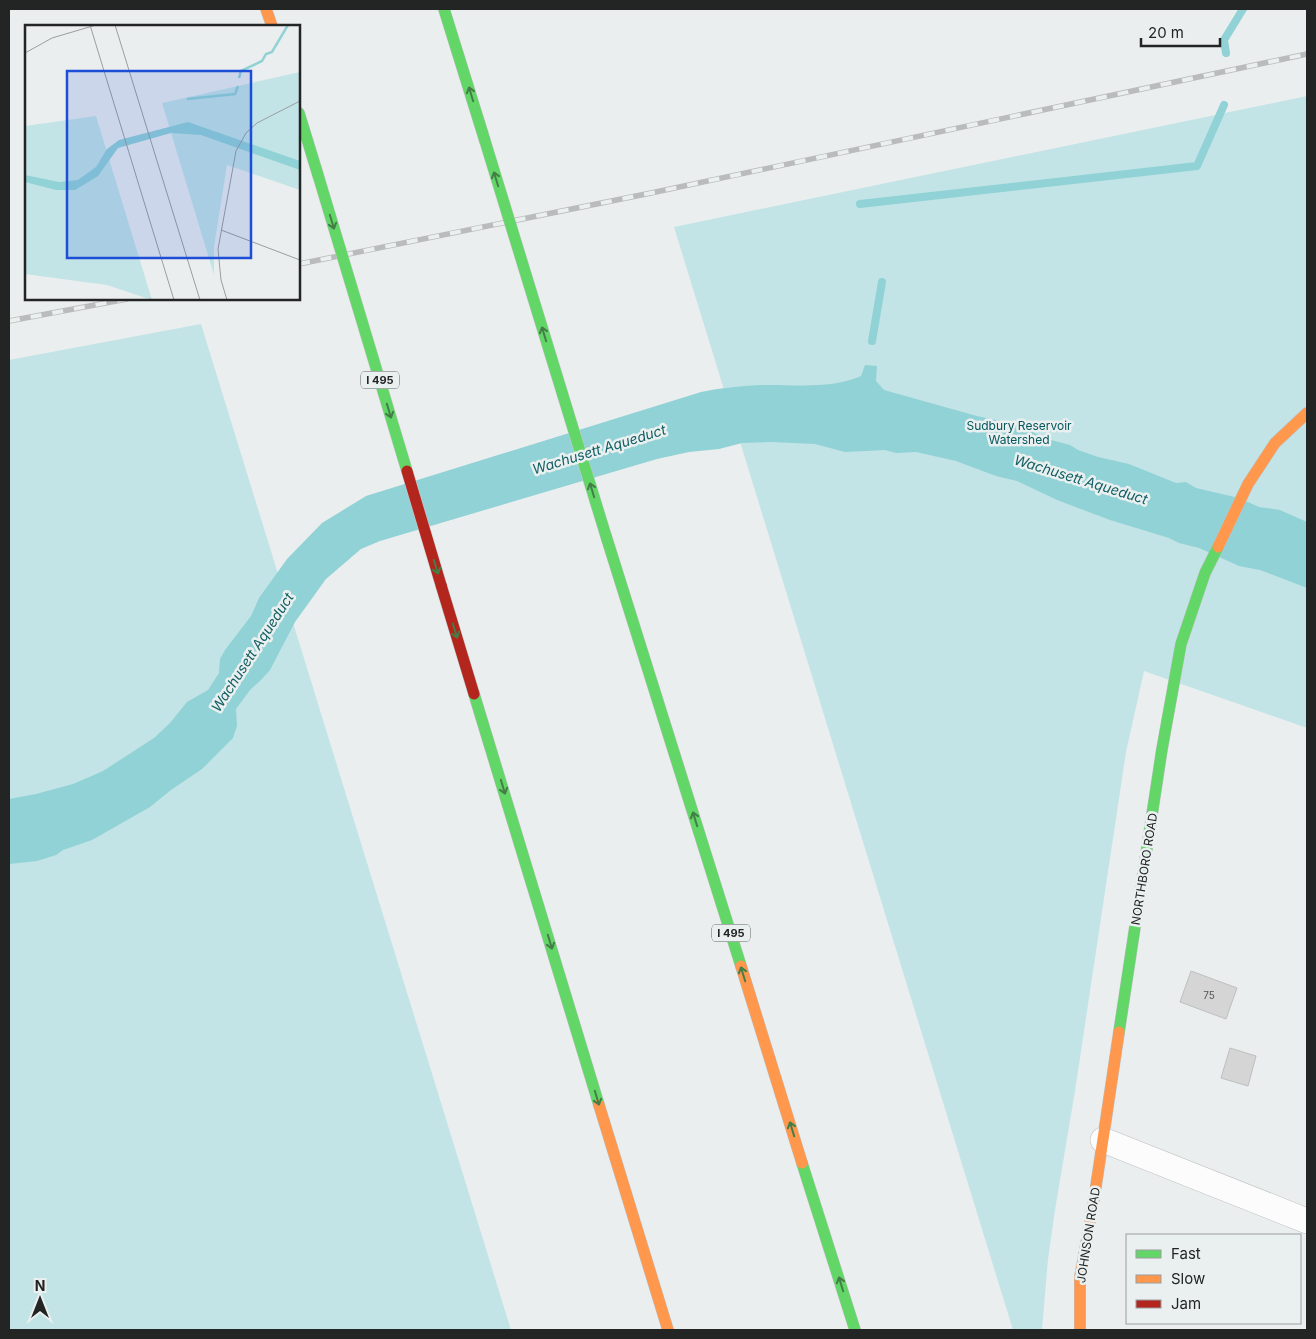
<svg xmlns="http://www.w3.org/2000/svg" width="1316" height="1339" viewBox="0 0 1316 1339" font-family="Inter,sans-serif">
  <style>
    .green { fill: #c2e4e6 }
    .water { fill: #91d2d6 }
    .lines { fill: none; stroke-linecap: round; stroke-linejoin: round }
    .stream { stroke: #91d2d6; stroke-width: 8 }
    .building { fill: #d5d5d6; stroke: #bebfbf }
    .street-casing { stroke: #bfc1c1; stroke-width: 26 }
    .fast-casing { stroke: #bfc1c1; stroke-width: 12 }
    .slow-casing { stroke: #bfc1c1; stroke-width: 12 }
    .jam-casing { stroke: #bfc1c1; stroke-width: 12 }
    .street { stroke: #fcfcfc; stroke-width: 25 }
    .fast { stroke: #63d668; stroke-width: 11 }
    .slow { stroke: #ff974d; stroke-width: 11 }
    .jam { stroke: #b3261e; stroke-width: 11 }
    .rail-casing { stroke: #babbbb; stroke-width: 5.5 }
    .rail { stroke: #eaefef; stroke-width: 4; stroke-dasharray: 11; stroke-linecap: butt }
    .fast-bridge-casing { stroke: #c8c9c9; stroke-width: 12; stroke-linecap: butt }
    .jam-bridge-casing { stroke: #c8c9c9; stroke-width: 12; stroke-linecap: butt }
    .fast-bridge { stroke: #63d668; stroke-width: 11 }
    .jam-bridge { stroke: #b3261e; stroke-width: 11 }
    .oneway { stroke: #437e46 }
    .labels { text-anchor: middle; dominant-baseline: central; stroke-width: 5; stroke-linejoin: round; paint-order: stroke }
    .number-label { font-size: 10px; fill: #515353 }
    .shield { fill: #eaefef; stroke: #5f6262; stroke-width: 1 }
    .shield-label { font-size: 11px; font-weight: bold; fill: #232525 }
    .park-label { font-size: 12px; fill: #02575c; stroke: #eaefef }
    .street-label { font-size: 12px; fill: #232525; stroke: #eaefef }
    .water-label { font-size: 14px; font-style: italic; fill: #126064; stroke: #eaefef }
    .inset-river { fill: none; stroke: #91d2d6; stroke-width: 2.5 }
    .inset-road { fill: none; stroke: #9b9e9e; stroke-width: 1 }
    .view { fill: #1d4ed8; fill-opacity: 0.15; stroke: #1d4ed8; stroke-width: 2.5 }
    .inset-edge { fill: none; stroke: #232525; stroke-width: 2.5 }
  </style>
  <rect width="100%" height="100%" fill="#ebeeee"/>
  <path class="green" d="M1307 96V728L1144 671 1126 752 1075 1091 1055 1210 1048 1259 1042 1330H1013L674 227Z
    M201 324 511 1330H9V360Z"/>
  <path class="water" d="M865 365 877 366 876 381 884 390 977 416 1019 425 1047 439 1070 445 1078 450 1098 457 1129 464 1176 483 1186 482 1196 488 1239 498 1259 507 1280 510 1307 522V588L1260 570 1239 566 1199 548 1179 543 1169 538 1110 520 1057 500 1017 481 996 476 956 461 916 452 896 453 885 450 845 452 815 444 771 442 742 443 719 449 689 452 657 459 380 541 361 549 326 579 295 622 270 670 261 680 250 690 236 709 237 726 233 738 202 769 171 790 150 807 92 840 63 850 56 855 37 861 9 864V799L36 794 73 784 103 771 154 738 170 723 187 702 208 690 219 673 220 659 225 650 251 616 259 598 287 559 322 523 366 496 701 392C720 388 740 386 759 385 792 384 829 390 861 376Z"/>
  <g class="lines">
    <path class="stream" d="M1226 53 1224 40 1243 9
      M860 204 1197 166 1224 105
      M872 341 882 282"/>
  </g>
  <path class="building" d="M1191 971 1237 988 1226 1019 1180 1002Z
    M1230 1048 1256 1056 1248 1086 1221 1078Z"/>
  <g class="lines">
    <g class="street-casing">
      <path id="street" d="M1103 1140 1307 1221"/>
    </g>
    <g class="fast-casing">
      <path id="fast" d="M444 9 485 141
        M299 113 318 175
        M606 536 741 966
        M474 694 599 1105
        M1119 1032 1162 749 1181 644 1205 573 1218 547
        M802 1163 855 1330"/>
    </g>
    <g class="slow-casing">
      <path id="slow" d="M266 9 272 26
        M1218 547 1248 484 1275 443 1307 413
        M741 966 802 1163
        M599 1105 668 1330
        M1080 1330V1277L1093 1206 1119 1032"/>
    </g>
    <g class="jam-casing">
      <path id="jam" d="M441 585 474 694"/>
    </g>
    <use href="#street" class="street"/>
    <use href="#fast" class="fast"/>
    <use href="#slow" class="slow"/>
    <use href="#jam" class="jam"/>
    <g class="rail-casing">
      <path id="rail" d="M299 264 651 193 1307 54
        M9 321 127 299"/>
    </g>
    <use href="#rail" class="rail"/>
    <g class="fast-bridge-casing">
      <path id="fast-bridge" d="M485 141 606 536
        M318 175 407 471"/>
    </g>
    <g class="jam-bridge-casing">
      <path id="jam-bridge" d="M407 471 441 585"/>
    </g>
    <use href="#fast-bridge" class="fast-bridge"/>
    <use href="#jam-bridge" class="jam-bridge"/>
  </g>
  <defs><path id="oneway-shaft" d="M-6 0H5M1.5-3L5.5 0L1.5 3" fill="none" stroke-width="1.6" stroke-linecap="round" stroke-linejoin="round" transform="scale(1.25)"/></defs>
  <g class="oneway">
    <use href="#oneway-shaft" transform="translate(471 94) rotate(-107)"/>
    <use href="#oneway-shaft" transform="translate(496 179) rotate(-107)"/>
    <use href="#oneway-shaft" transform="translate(332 222) rotate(73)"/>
    <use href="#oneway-shaft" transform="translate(544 334) rotate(-107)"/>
    <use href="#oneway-shaft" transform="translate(389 411) rotate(73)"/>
    <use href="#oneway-shaft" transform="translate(592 490) rotate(-107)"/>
    <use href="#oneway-shaft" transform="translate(436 567) rotate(73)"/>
    <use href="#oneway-shaft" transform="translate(455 631) rotate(73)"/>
    <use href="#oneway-shaft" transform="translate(503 787) rotate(73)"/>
    <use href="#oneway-shaft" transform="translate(695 819) rotate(-107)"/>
    <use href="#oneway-shaft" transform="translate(550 942) rotate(73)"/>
    <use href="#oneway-shaft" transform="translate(743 974) rotate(-107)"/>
    <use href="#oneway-shaft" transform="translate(597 1098) rotate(73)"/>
    <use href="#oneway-shaft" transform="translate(792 1129) rotate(-107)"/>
    <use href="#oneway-shaft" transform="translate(841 1284) rotate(-107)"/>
  </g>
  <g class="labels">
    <g class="number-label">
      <text x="1209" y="995">75</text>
    </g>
    <g class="shield">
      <rect x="361" y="371.5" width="38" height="17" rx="4"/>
      <rect x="712" y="924.5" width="38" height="17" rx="4"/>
    </g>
    <g class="shield-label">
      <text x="380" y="380">I 495</text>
      <text x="731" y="933">I 495</text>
    </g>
    <g class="park-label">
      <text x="1019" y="425">Sudbury Reservoir<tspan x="1019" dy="14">Watershed</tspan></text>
    </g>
    <g class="street-label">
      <text transform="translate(1144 869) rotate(-81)">NORTHBORO ROAD</text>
      <text transform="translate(1088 1235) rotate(-81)">JOHNSON ROAD</text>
    </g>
    <g class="water-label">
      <text transform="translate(599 449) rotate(-17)">Wachusett Aqueduct</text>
      <text transform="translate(1081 479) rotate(17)">Wachusett Aqueduct</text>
      <text transform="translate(252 652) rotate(-57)">Wachusett Aqueduct</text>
    </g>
  </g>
  <g transform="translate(25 25)">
    <rect width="275" height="275" fill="#ebeeee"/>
    <path d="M275 47V165L202 140 189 222V250L137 78ZM71 91 127 275 82 260 0 249V101Z" fill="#c2e4e6"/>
    <path d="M163 97 275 136V145L176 110 146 108 93 123 73 151 50 165H31L0 157V150L34 157 53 155 71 142 82 124 94 115Z" fill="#91d2d6"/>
    <path class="inset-river" d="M214 53 216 46 237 36 241 29 247 27 263 0M162 74 210 69 213 61"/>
    <path class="inset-road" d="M65 0 149 275M90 0 175 275M0 28 27 13 71 0M196 205 275 235M202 275 196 255 193 224 211 126 221 108 232 98 275 76"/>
    <path class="view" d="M42 46H226V233H42Z"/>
    <rect width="275" height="275" class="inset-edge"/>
  </g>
  <rect width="1316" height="1339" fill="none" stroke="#232525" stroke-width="20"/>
  <rect x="1126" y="1234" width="175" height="90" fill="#eaefef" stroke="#9a9e9e"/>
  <rect x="1136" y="1250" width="25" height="8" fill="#63d668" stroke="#9a9e9e"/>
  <text x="1171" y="1259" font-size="15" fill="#232525">Fast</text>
  <rect x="1136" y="1275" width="25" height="8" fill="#ff974d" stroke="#9a9e9e"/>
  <text x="1171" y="1284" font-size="15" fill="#232525">Slow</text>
  <rect x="1136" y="1300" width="25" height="8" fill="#b3261e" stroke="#9a9e9e"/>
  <text x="1171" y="1309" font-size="15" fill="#232525">Jam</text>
  <g transform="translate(40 1299)" stroke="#eaefef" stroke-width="4" paint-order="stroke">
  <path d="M0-4L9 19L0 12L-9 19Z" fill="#232525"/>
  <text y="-8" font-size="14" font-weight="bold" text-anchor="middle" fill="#232525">N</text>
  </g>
  <path d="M1141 38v8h79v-8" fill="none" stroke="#232525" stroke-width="2.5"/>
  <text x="1148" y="38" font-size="15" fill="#232525" stroke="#eaefef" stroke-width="4" paint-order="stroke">20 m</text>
</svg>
